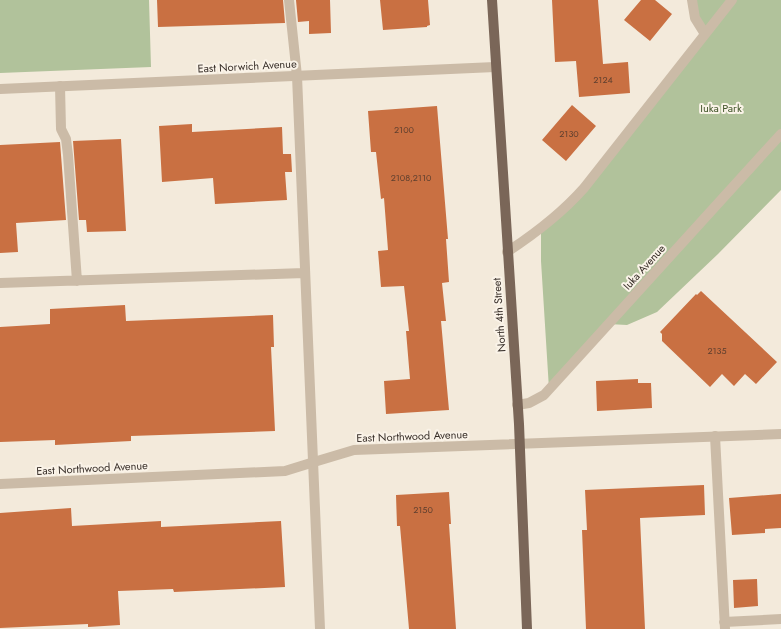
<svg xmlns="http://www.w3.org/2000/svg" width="781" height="629" viewBox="0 0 781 629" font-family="Jost,sans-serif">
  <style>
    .green { fill: #b1c29b }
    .building { fill: #c97042 }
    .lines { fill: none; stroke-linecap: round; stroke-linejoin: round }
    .service { stroke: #cbbba7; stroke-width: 10 }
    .minor { stroke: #cbbba7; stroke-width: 10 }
    .primary { stroke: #7a6658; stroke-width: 10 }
    .labels { text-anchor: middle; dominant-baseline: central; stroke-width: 4; stroke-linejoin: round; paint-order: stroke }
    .number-label { font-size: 9px; fill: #5c3e2e }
    .street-label { font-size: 11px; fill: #372e28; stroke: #faf3e8 }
    .park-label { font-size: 11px; fill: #42562b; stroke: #faf3e8 }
  </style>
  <rect width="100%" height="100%" fill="#f3eadb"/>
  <path class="green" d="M0 0H149L151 67 0 73Z
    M692 0H781V190L718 254 657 312 627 325 608 324 549 389 541 261V230L565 209 705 34Z"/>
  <path class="building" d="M157 0H283L285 23 158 27Z
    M296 0H330L331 33 309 34V21L298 22Z
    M380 0H428L430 25 427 26V27L383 30Z
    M552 0H598L603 64 628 62 630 93 579 97 576 61 555 62Z
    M641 0H655L672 14 650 41 624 20Z
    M572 105 596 126 566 161 542 140Z
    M437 106 448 239H446L449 282 442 283 446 321H441L449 410 386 414 384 381 410 379 406 331H409L404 286 381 287 378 251 388 250 384 198 381 199 376 152H371L368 111Z
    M192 124V132L282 127 283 154H291L292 172H285L287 200 215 204 213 178 162 182 159 126Z
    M121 139 126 231 87 232 86 220H79L73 141Z
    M60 142 66 220 16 223 18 252 0 253V145Z
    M701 291 777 362 756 384 745 374 734 386 722 374 710 387 662 341V334L660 332 696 294 697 295Z
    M125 305 126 321 273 315 274 347H271L275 431 131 436V441L55 445V440L0 442V327L50 324V309Z
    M638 379V383H651L652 408 597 411 596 381Z
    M704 485 705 515 640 518 645 629H586L582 530H587L585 490Z
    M449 492 451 524H449L456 629H409L400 526H397L396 495Z
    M781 494V528L765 529V533L732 535 729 498Z
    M71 508 72 526 161 521V527L281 521 285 587 174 592 173 589 118 591 120 625 88 627V624L0 628V513Z
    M757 579 758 606 734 608 733 580Z"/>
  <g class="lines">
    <path class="service" d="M289 0 297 76 320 629
      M692 0 695 18 705 34
      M60 86 61 129 66 139 68 155 77 281
      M507 252C536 233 561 214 584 188L732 0
      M0 283 304 273
      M517 405 529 403 544 395 781 134
      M715 436 725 629
      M0 484 285 471 314 462
      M724 622 781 619"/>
    <path class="minor" d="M0 89 495 67
      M314 462 354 450 781 434"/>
    <path class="primary" d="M492 0 519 424 527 629"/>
  </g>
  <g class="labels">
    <g class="number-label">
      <text x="603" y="79">2124</text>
      <text x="404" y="129">2100</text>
      <text x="569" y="133">2130</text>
      <text x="411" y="177">2108,2110</text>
      <text x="717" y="350">2135</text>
      <text x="423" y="509">2150</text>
    </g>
    <g class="street-label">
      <text transform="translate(247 66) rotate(-3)">East Norwich Avenue</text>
      <text transform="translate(644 267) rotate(-48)">Iuka Avenue</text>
      <text transform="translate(499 315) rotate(-94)">North 4th Street</text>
      <text transform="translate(412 436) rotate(-2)">East Northwood Avenue</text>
      <text transform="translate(92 468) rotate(-3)">East Northwood Avenue</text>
    </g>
    <g class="park-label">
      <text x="721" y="108">Iuka Park</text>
    </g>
  </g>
</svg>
